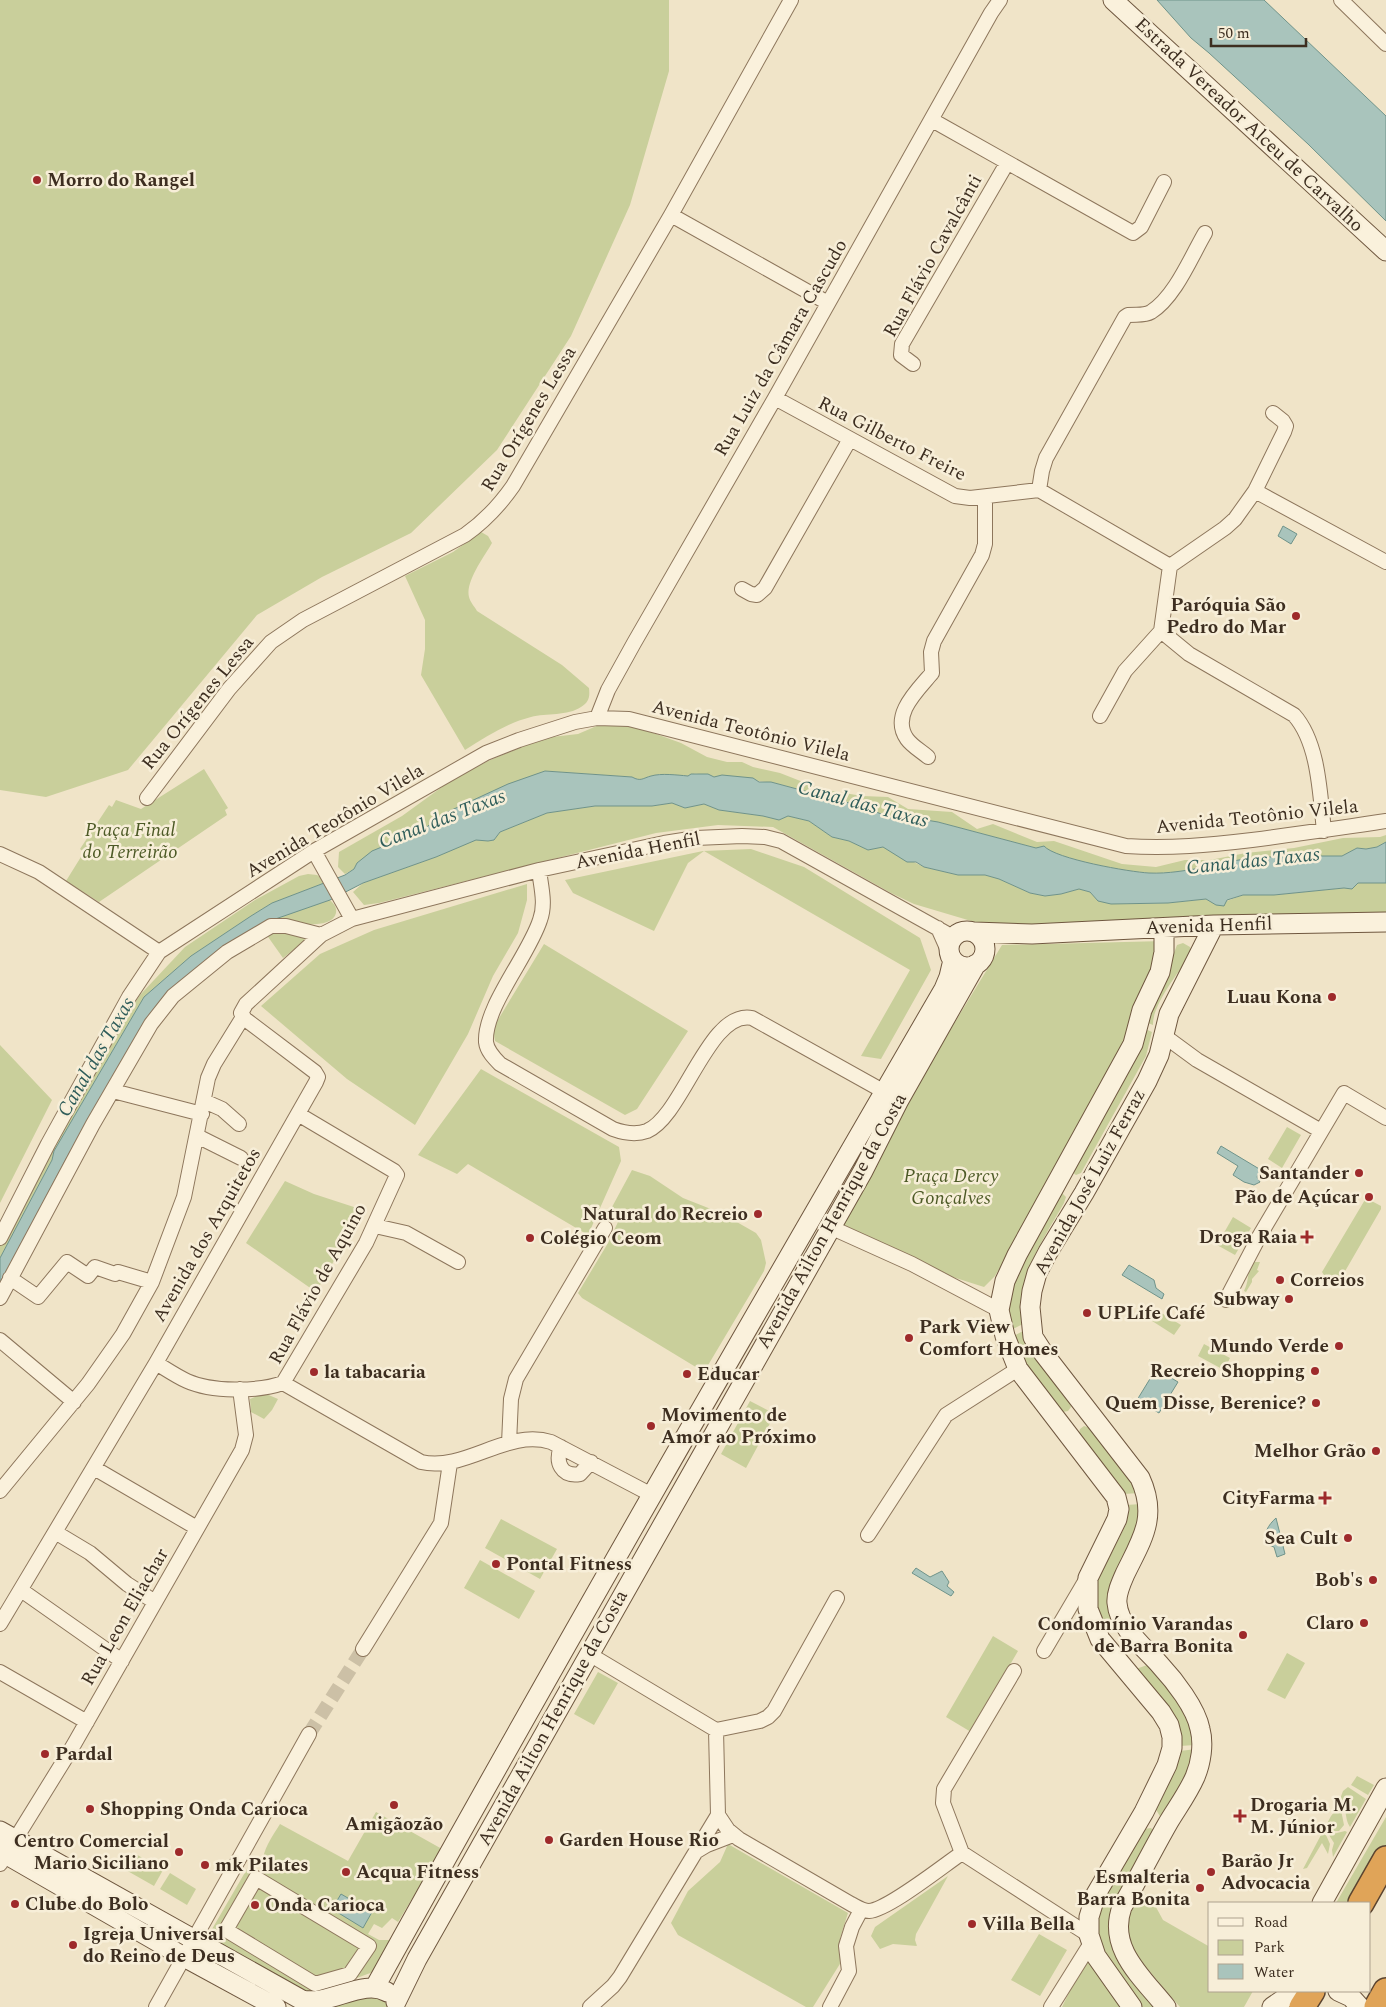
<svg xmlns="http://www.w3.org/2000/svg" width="1386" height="2007" viewBox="0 0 1386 2007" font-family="Spectral,serif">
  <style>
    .green { fill: #c9cf9b }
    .water { fill: #a9c4bc; stroke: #6f938a }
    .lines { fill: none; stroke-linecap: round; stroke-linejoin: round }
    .street-tunnel { stroke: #ccc0a6; stroke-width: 14; stroke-dasharray: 14 7; stroke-linecap: butt }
    .street-casing { stroke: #8d765c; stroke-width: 16 }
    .secondary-casing { stroke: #6f573f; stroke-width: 21 }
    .highway-casing { stroke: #5b4430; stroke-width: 28 }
    .street { stroke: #faf1dc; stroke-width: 14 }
    .secondary { stroke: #faf1dc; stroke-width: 19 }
    .highway { stroke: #e0a458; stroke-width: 25 }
    .poi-dot { fill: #9e2a2b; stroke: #f7eed8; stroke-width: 2 }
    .labels { text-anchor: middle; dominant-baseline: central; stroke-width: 5; stroke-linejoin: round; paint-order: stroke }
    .street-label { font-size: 19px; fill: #3d2e20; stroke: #f7eed8 }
    .poi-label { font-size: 19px; font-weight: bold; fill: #3d2e20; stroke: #f7eed8; text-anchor: start }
    .park-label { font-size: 19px; font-style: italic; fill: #4d5a26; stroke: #f7eed8 }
    .water-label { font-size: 20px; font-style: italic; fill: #2f5d5a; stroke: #f7eed8 }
  </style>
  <rect width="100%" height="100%" fill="#f0e4c8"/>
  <path class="green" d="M0 0H669V71L630 205 571 336 497 450 411 533 322 577 257 615 128 770 46 797 0 790Z
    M481 532 488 536 492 543C484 557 465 582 469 597 470 602 475 607 477 611L562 665 589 688C590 697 589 702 581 707 568 716 546 713 531 717 507 723 486 737 465 750L421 675 425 649V620L405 576 453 552Z
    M606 722 645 730 681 743 707 757 727 762H742L753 767 780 773 821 789 862 796 888 797 908 809 952 812 977 829 993 824 1037 842 1054 841 1122 864 1156 867 1185 860H1210L1246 853 1294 848 1343 838 1380 837 1386 835V842L1377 847 1366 849 1357 848 1342 856H1290L1251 858 1215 864 1207 867C1188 870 1168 874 1149 873 1130 872 1055 859 1044 847L1036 848 938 822 920 823 891 818 864 807 771 782C759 782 748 779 735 777 728 776 722 777 715 777 706 776 697 771 688 776 677 775 661 773 651 776 643 778 641 782 632 777L545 771 443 814 423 830 357 863 354 869 345 874 338 867 339 852 402 816 453 779 488 761 543 738 578 734Z
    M204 769 228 808 225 810 227 815 99 902 66 881 84 852 80 849 109 805 112 807 116 800 141 809Z
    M672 803 685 808 704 804 719 810 763 816 779 820 788 816 809 821 832 837 849 841 868 850 883 847 924 867 958 875H985L999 879 1030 893 1045 896 1061 894 1079 889 1090 892 1098 901 1125 904 1168 903 1207 899 1216 905 1243 895H1274L1344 888 1351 889 1358 883H1386V914L988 926 914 904 891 893 773 827 718 825 656 833 379 903 364 905 353 892 363 883 436 857 476 839 488 841 494 840 500 832 547 813 595 806H652Z
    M751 849 804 867 920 938 931 970 881 1059 861 1056 910 970 704 851 688 863 654 931 573 893 565 880 703 851Z
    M308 874 317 875 327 882 272 903 251 916 191 956 144 997 54 1151 52 1160 0 1258V1246L36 1175 129 1011 140 995 185 947 255 900 299 876Z
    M527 884V900L518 933 493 976 468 1034 415 1125 347 1079 261 1006 320 954 374 930Z
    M330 900C334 904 337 907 336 913 332 932 284 922 270 920Z
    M293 932 307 937 301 944 283 958 266 934Z
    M1164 941 1135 1022 1055 1174 995 1276 984 1287 912 1264 830 1227 1002 945Z
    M1183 943 1190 947 1192 953C1180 970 1152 1005 1153 1025L1143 1021 1170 963 1177 945Z
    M544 944 688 1031 637 1109 625 1115 495 1041 493 1028Z
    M1141 1027 1152 1032 1146 1056 1081 1173 1076 1175 1071 1171Z
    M0 1045 52 1100 0 1203Z
    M481 1069 619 1147 621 1161 588 1235 468 1164 457 1174 418 1155Z
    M1287 1127 1301 1135 1282 1168 1268 1159Z
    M632 1170 650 1176 683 1198 721 1213 756 1233 761 1240 766 1263 764 1271 704 1372 582 1298 578 1293 608 1243 618 1222 612 1207Z
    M285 1181 314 1194 363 1210 316 1292 246 1243Z
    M1059 1193H1062L1066 1197 1064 1203C1043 1240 1015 1279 1023 1324L1011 1330 1007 1308 1009 1288Z
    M1366 1198 1381 1206V1209L1340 1280 1337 1282 1324 1275 1322 1272Z
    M1233 1217 1251 1228 1235 1255 1217 1245Z
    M1253 1262H1260L1257 1270 1259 1271 1252 1279V1282L1246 1292 1244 1291C1250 1279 1246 1273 1253 1262Z
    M1155 1309 1181 1325 1174 1335 1149 1319Z
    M1025 1330 1033 1354 1070 1402 1071 1407 1068 1411 1063 1412 1058 1409 1032 1378 1012 1337Z
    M1204 1344 1230 1358 1224 1370 1198 1356Z
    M264 1393 278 1399 272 1410 264 1419 251 1412 250 1399Z
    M750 1401 775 1414 746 1468 721 1454Z
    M1084 1426 1090 1428 1132 1480 1139 1493 1124 1494 1117 1483 1081 1437 1079 1433 1080 1429Z
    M1141 1504 1136 1533 1114 1576 1107 1597 1114 1615 1106 1624 1100 1625 1097 1622V1582L1126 1524 1128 1513 1126 1505Z
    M501 1519 557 1549 540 1579 485 1548Z
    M480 1560 535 1591 519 1619 464 1588Z
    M993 1636 1018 1651 971 1732 946 1717Z
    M1287 1653 1305 1663 1285 1699 1267 1690Z
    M1150 1664 1192 1716 1195 1745 1180 1746 1136 1669Z
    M598 1672 618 1683 594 1725 574 1714Z
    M1196 1749 1192 1777 1161 1818 1155 1808V1802L1178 1763 1180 1751Z
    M1357 1776 1374 1785 1368 1795 1351 1785Z
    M1348 1787 1366 1799 1350 1827C1344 1818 1348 1810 1340 1799L1343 1791Z
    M1340 1805 1344 1825 1339 1831H1331L1326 1835 1330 1844 1328 1854 1322 1843 1307 1868 1303 1869 1331 1816Z
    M376 1812 442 1849 398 1922 392 1918 382 1928 374 1924 368 1934 379 1940H390L373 1972 308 1996 208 1936 247 1869 277 1885 264 1875C258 1856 270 1840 280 1824L348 1861Z
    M1386 1817V1851L1357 1903H1336Z
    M1151 1828 1154 1831 1113 1904 1109 1919 1110 1935 1158 2007H1139L1105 1963 1097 1929 1099 1906 1144 1829Z
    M1345 1831 1347 1832 1333 1857 1332 1850 1334 1843 1329 1835Z
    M728 1844 848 1913 840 1938 843 1959 813 2007H806L678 1935 671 1923 688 1891 720 1862Z
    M134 1853 163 1870 154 1886 124 1869Z
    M170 1873 196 1889 187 1905 160 1889Z
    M948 1876 916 1934 915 1940 917 1946 893 1944 880 1949 871 1936 875 1927Z
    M1141 1892 1151 1898 1163 1920 1210 1947V1991H1253L1244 2007H1180C1167 1991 1124 1946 1125 1927 1126 1914 1135 1903 1141 1892Z
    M1039 1934 1067 1950 1040 1996 1011 1980Z
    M1086 1958 1123 2001 1120 2007H1062Z
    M370 1990 387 1999 393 2007H330Z"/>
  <path class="water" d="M1157 0H1264L1386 116V221L1308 144 1209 53 1191 38Z
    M1283 526 1297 534 1291 544 1278 536Z
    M545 771 632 777C641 782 643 778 651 776 661 773 677 775 688 776L691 774H708L714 777 722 775 753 778 759 782H771L864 807 891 818 920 823 926 820 938 822 1036 848 1044 846C1055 859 1130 872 1149 873 1168 874 1188 870 1207 867L1215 864 1251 858 1290 856H1342L1357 848 1366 849 1377 847 1386 842V883H1358L1352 889 1344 888 1274 895H1243L1227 900 1224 906 1216 905 1206 899 1168 903 1111 904 1098 901 1090 892 1079 889 1061 894 1045 896 1030 893 999 879 985 875H958L924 867 916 862H907L883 847 868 850 849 841 832 837 809 821 788 816 779 820 763 816 719 810 704 804 685 808 672 803 652 806H595L547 813 500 832 494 840 488 841 476 840 436 857 363 883 330 900 261 924 239 938 165 995 148 1017 66 1159 0 1284V1258L52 1160 54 1151 144 997 191 956 251 916 272 903 345 875 354 869 357 863 372 851 423 830 443 814 508 784Z
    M1221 1146 1261 1170 1257 1177 1260 1182 1254 1185 1244 1182 1233 1175 1238 1166 1217 1153Z
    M1129 1265 1154 1280 1156 1288 1164 1294 1162 1299 1122 1275Z
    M1156 1369 1178 1382 1159 1413 1137 1400Z
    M1276 1518 1285 1554 1277 1557 1274 1547 1266 1544C1263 1534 1268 1525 1276 1518Z
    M916 1568 930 1577 942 1571 949 1582 947 1586 954 1592 951 1596 912 1573Z
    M341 1894 372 1912 363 1928 332 1909Z"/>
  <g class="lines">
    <path class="street-tunnel" d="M309 1734 363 1649"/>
    <g class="street-casing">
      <path id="street" d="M1341 0 1386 44
        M932 120 1133 233 1141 227 1164 182
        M671 215 828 303
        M913 364 901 355 902 344 1007 163
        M775 398 955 496 970 498 1039 490 1170 566 1161 631 1189 654 1294 715C1319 743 1320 795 1324 831
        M1039 490 1042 471 1046 458 1125 317 1128 315C1137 314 1144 316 1151 312 1175 297 1191 257 1205 233
        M1255 491 1386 562
        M1170 566 1225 528 1235 519 1255 491 1284 432 1286 426 1283 421 1273 413
        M742 589 751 594 757 595 765 588 850 439
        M1100 716 1125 671 1161 631
        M597 718 608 690 634 643 775 398 991 13 1000 0
        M928 757C921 751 912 746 907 739 890 715 918 690 932 673L931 652 934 641 982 555 985 544V497
        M147 798 229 689 271 642 303 620 465 535C485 521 499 506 513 486L671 215 791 0
        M314 851 352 919
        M0 854 39 872 159 952
        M539 870C541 887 546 904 540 920 529 955 484 1007 486 1042 487 1051 494 1058 500 1064L613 1129C624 1133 636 1135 647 1131 683 1116 709 1009 752 1018L892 1096
        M938 928 950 955
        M1163 1035 1197 1060 1321 1131
        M113 1091 202 1114
        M204 1101 222 1109 239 1124
        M197 1136 241 1158
        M375 1226 406 1233 458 1262
        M830 1227 912 1264 999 1310
        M0 1238 48 1144 129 997 159 952 314 851 486 753 519 740 575 722 597 718 629 719 1126 846C1169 849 1210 845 1252 840 1297 834 1342 828 1386 821
        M10 1278 38 1297 67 1262 88 1276 95 1267 115 1274 118 1272 152 1282
        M0 1298 93 1124 151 1024 173 996 227 952 271 926H286L321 935
        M1226 1300 1260 1235 1344 1093 1386 1118
        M0 1340 74 1402
        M156 1363C166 1369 176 1376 187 1381 211 1392 258 1392 283 1383L421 1462C466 1472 507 1428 551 1442L652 1495
        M283 1383 366 1243 397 1175 394 1171 298 1114
        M509 1443 511 1399 516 1379 605 1228
        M561 1447C555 1462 561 1477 580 1474L591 1462
        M94 1468 197 1528
        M0 1491 88 1384 123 1334 152 1282 184 1197 208 1078 214 1064 243 1017
        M55 1532 90 1553 127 1584 155 1602
        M868 1535 946 1415 1018 1369
        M21 1590 122 1661
        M0 1624 156 1363 316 1082 318 1077 315 1072 245 1019 241 1013 246 1004 321 935 352 919 539 870 664 843 696 838 742 836 765 837 781 841 953 937
        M363 1649 441 1523 450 1463
        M1044 1651 1087 1578
        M589 1654 716 1730 718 1815 728 1830 739 1839 851 1904C857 1907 863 1911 869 1911 888 1910 944 1865 962 1853L1089 1935
        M0 1672 87 1722
        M716 1730 760 1721 768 1717 774 1711 837 1598
        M697 1851 707 1845 733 1835
        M962 1853 943 1803 944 1789 1014 1671
        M0 1864 73 1746 242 1450 246 1435 240 1389
        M256 1878 369 1946 350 1974 315 1984 226 1930Z
        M156 2007 309 1734
        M590 2007 613 1986 620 1977 718 1815
        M830 2007 849 1971 846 1946 852 1927 861 1910
        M1051 2007 1091 1943"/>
    </g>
    <g class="secondary-casing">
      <path id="secondary" d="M1113 0 1386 251
        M949 949a18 18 0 1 1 36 0a18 18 0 1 1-36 0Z
        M974 932 1032 934 1214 925 1386 922
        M0 1831 302 2000C329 2006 364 1978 387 1992
        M0 1851 184 1957 276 2007
        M1322 1903 1386 1788
        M375 1987C560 1652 752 1320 944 989L949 977 953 960
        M1338 1991 1351 1997 1360 2007
        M396 2002 417 1959 863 1171 899 1100 976 964
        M1132 2007 1096 1956 1089 1935V1917L1096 1894 1144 1812 1167 1765 1172 1748V1737L1169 1725 1161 1712 1100 1639 1088 1609V1578L1117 1519 1119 1509 1116 1497 1018 1369 1005 1336 999 1310 1005 1281 1017 1255 1133 1044 1142 1010 1160 972 1164 952V928
        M1166 2007C1142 1977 1107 1948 1122 1907 1138 1879 1152 1851 1168 1823 1177 1808 1188 1793 1195 1777 1201 1763 1204 1744 1200 1729 1196 1708 1174 1680 1160 1665 1145 1648 1119 1628 1117 1603 1116 1594 1121 1583 1125 1574 1142 1539 1158 1517 1140 1478L1044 1354 1033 1337 1030 1307 1032 1291 1037 1273 1048 1252 1084 1193 1147 1081 1159 1055 1169 1014 1214 925
        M1272 2007 1291 1994 1301 1991"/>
    </g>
    <g class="highway-casing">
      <path id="highway" d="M1361 1903 1386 1859
        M1302 2007 1312 1991
        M1377 2007 1386 1991"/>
    </g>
    <use href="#street" class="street"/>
    <use href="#secondary" class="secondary"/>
    <use href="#highway" class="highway"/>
  </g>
  <g class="poi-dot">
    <circle cx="37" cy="180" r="5"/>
    <circle cx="1296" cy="616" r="5"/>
    <circle cx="1332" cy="997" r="5"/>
    <circle cx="1359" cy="1173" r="5"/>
    <circle cx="1369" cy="1197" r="5"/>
    <circle cx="758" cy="1214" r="5"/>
    <path d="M1304.5 1229.5h5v5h5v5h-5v5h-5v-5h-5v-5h5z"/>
    <circle cx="530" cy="1238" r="5"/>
    <circle cx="1280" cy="1280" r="5"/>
    <circle cx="1289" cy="1299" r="5"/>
    <circle cx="1087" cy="1313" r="5"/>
    <circle cx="909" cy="1338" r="5"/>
    <circle cx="1339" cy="1346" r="5"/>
    <circle cx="1315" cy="1371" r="5"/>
    <circle cx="314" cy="1372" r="5"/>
    <circle cx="687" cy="1374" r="5"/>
    <circle cx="1316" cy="1403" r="5"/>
    <circle cx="651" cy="1426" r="5"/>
    <circle cx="1376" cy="1451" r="5"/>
    <path d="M1322.5 1490.5h5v5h5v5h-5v5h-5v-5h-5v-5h5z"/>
    <circle cx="1348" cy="1538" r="5"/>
    <circle cx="496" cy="1564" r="5"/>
    <circle cx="1373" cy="1580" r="5"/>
    <circle cx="1364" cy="1623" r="5"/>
    <circle cx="1243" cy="1635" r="5"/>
    <circle cx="45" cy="1754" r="5"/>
    <circle cx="394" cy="1805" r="5"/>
    <circle cx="90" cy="1809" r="5"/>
    <path d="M1237.5 1808.5h5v5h5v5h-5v5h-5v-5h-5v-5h5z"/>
    <circle cx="549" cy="1840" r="5"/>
    <circle cx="179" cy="1852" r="5"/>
    <circle cx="205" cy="1865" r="5"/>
    <circle cx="346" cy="1872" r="5"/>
    <circle cx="1211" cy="1872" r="5"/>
    <circle cx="1200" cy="1888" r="5"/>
    <circle cx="15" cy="1904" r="5"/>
    <circle cx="255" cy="1905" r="5"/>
    <circle cx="972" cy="1924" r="5"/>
    <circle cx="73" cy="1945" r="5"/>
  </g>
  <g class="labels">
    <g class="street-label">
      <text transform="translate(1249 125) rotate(43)">Estrada Vereador Alceu de Carvalho</text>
      <text transform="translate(933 256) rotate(-61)">Rua Flávio Cavalcânti</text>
      <text transform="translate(781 348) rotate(-60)">Rua Luiz da Câmara Cascudo</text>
      <text transform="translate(529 419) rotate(-59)">Rua Orígenes Lessa</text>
      <text transform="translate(892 439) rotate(27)">Rua Gilberto Freire</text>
      <text transform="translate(198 703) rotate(-51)">Rua Orígenes Lessa</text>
      <text transform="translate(751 731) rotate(14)">Avenida Teotônio Vilela</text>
      <text transform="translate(1257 817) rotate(-6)">Avenida Teotônio Vilela</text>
      <text transform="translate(335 821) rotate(-31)">Avenida Teotônio Vilela</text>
      <text transform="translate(638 851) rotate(-11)">Avenida Henfil</text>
      <text transform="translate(1209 926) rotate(-2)">Avenida Henfil</text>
      <text transform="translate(1090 1182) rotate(-61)">Avenida José Luiz Ferraz</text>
      <text transform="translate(832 1221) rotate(-61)">Avenida Ailton Henrique da Costa</text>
      <text transform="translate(207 1235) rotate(-60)">Avenida dos Arquitetos</text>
      <text transform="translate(318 1284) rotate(-61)">Rua Flávio de Aquino</text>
      <text transform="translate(125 1617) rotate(-60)">Rua Leon Eliachar</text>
      <text transform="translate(553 1718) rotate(-61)">Avenida Ailton Henrique da Costa</text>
    </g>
    <g class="poi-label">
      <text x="47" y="180">Morro do Rangel</text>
      <text x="1286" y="605" text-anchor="end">Paróquia São<tspan x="1286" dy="22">Pedro do Mar</tspan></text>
      <text x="1322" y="997" text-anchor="end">Luau Kona</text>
      <text x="1349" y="1173" text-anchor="end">Santander</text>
      <text x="1359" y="1197" text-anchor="end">Pão de Açúcar</text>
      <text x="748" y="1214" text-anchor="end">Natural do Recreio</text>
      <text x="1297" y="1237" text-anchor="end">Droga Raia</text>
      <text x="540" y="1238">Colégio Ceom</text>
      <text x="1290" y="1280">Correios</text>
      <text x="1279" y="1299" text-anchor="end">Subway</text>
      <text x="1097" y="1313">UPLife Café</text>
      <text x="919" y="1327">Park View<tspan x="919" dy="22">Comfort Homes</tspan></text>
      <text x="1329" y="1346" text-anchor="end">Mundo Verde</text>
      <text x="1305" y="1371" text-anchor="end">Recreio Shopping</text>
      <text x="324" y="1372">la tabacaria</text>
      <text x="697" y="1374">Educar</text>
      <text x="1306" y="1403" text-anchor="end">Quem Disse, Berenice?</text>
      <text x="661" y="1415">Movimento de<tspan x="661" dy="22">Amor ao Próximo</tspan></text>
      <text x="1366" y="1451" text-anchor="end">Melhor Grão</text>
      <text x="1315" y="1498" text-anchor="end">CityFarma</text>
      <text x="1338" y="1538" text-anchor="end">Sea Cult</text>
      <text x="506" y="1564">Pontal Fitness</text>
      <text x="1363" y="1580" text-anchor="end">Bob's</text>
      <text x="1354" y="1623" text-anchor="end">Claro</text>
      <text x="1233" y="1624" text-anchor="end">Condomínio Varandas<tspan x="1233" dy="22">de Barra Bonita</tspan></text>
      <text x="55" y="1754">Pardal</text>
      <text x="1250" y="1805">Drogaria M.<tspan x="1250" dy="22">M. Júnior</tspan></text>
      <text x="100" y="1809">Shopping Onda Carioca</text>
      <text x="394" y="1824" text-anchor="middle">Amigãozão</text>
      <text x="559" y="1840">Garden House Rio</text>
      <text x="169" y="1841" text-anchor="end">Centro Comercial<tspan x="169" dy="22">Mario Siciliano</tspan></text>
      <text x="1221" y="1861">Barão Jr<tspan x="1221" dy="22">Advocacia</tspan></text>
      <text x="215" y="1865">mk Pilates</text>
      <text x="356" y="1872">Acqua Fitness</text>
      <text x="1190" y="1877" text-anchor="end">Esmalteria<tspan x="1190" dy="22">Barra Bonita</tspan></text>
      <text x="25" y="1904">Clube do Bolo</text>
      <text x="265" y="1905">Onda Carioca</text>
      <text x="982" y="1924">Villa Bella</text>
      <text x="83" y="1934">Igreja Universal<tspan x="83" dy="22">do Reino de Deus</tspan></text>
    </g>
    <g class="park-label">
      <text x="130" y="830">Praça Final<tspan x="130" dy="22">do Terreirão</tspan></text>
      <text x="951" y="1176">Praça Dercy<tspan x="951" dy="22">Gonçalves</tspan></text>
    </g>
    <g class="water-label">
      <text transform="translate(863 804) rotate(15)">Canal das Taxas</text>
      <text transform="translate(442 819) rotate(-21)">Canal das Taxas</text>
      <text transform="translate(1253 861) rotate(-6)">Canal das Taxas</text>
      <text transform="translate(96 1057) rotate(-60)">Canal das Taxas</text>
    </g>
  </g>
  <rect x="1208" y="1902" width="162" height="90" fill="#f7eed8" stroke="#ada18e"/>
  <rect x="1218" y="1918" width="25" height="8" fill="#faf1dc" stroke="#ada18e"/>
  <text x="1254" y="1927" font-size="15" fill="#3d2e20">Road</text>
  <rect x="1218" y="1940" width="25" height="15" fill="#c9cf9b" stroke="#ada18e"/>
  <text x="1254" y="1952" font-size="15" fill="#3d2e20">Park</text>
  <rect x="1218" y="1964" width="25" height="15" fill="#a9c4bc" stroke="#ada18e"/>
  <text x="1254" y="1977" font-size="15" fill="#3d2e20">Water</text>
  <path d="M1211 38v8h95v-8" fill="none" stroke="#3d2e20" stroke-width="2.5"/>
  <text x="1218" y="38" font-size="15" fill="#3d2e20" stroke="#f7eed8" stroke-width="4" paint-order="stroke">50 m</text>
</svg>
